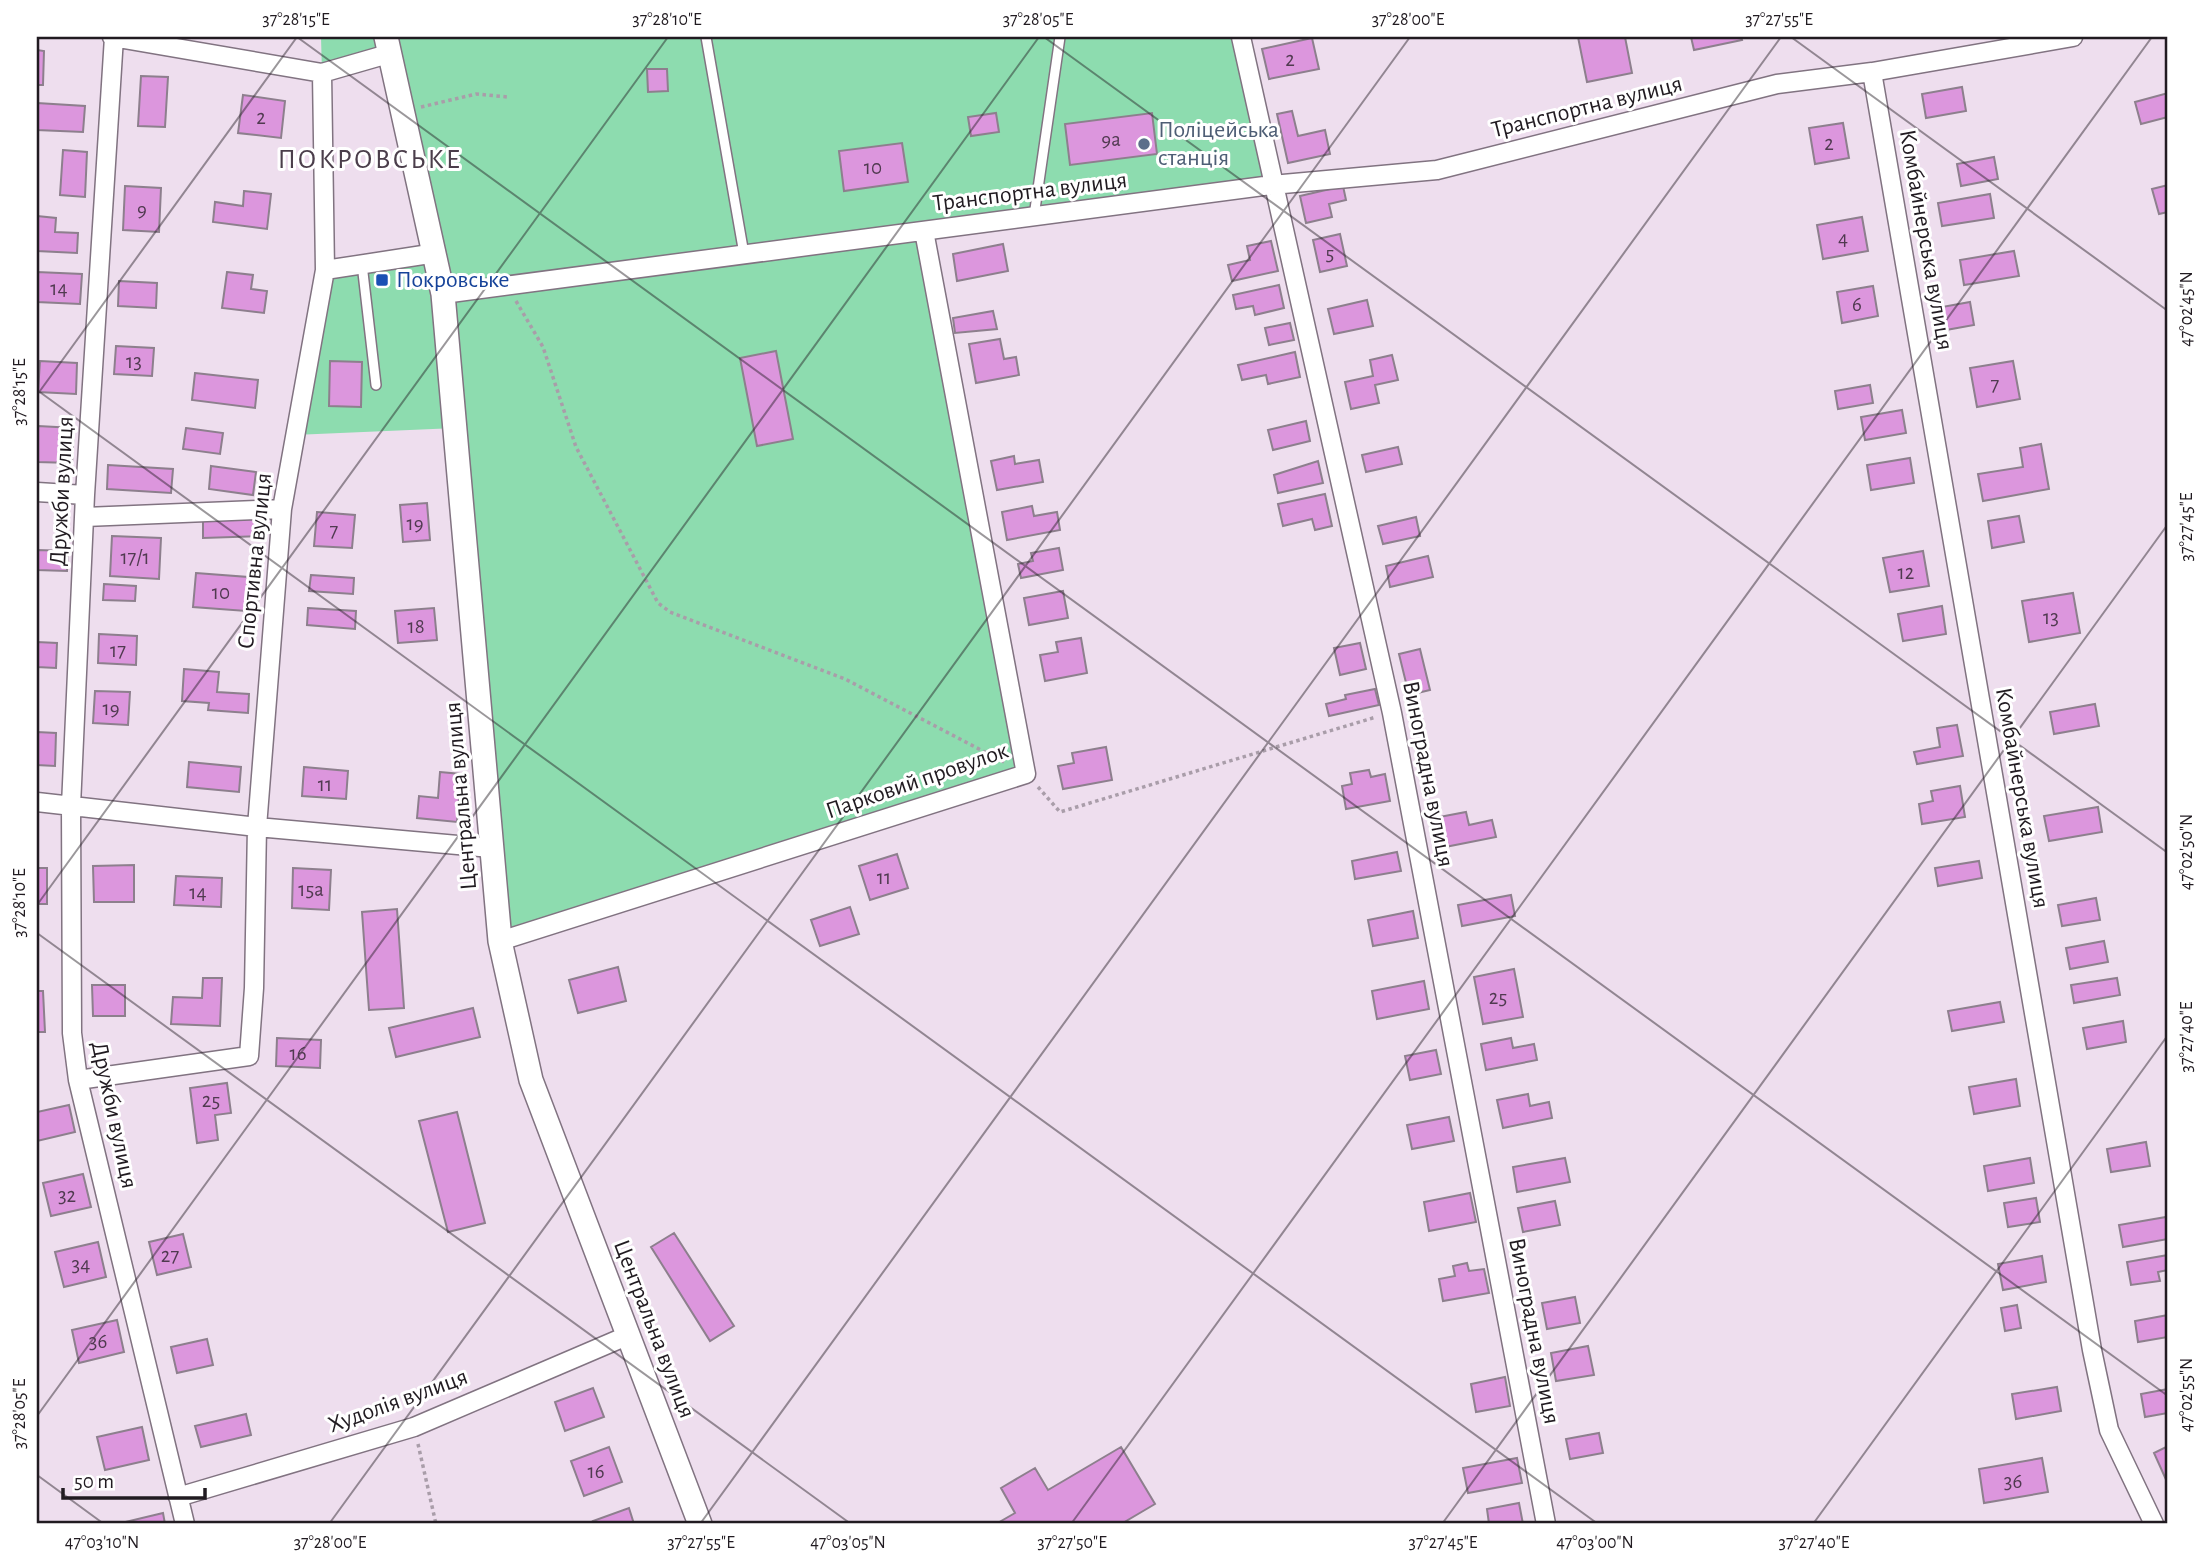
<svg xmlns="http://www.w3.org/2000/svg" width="2205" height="1561" viewBox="0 0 2205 1561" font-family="'Alegreya Sans',sans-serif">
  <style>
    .green { fill: #8ddcaf }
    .building { fill: #dc96dd; stroke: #8d7f8d; stroke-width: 2 }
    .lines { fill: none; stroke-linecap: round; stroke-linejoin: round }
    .service-casing { stroke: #817381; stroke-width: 12 }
    .minor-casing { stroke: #817381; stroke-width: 21 }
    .tertiary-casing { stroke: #817381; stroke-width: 26 }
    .path { stroke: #a99da9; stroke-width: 3.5; stroke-dasharray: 3.5 3.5; stroke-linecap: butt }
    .service { stroke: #fff; stroke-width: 9 }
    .minor { stroke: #fff; stroke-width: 18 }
    .tertiary { stroke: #fff; stroke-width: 23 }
    .ticks { fill: none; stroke: #211b21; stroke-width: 2; stroke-opacity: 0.45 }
    .service-dot { fill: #5c6f8a; stroke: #fff; stroke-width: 2.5 }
    .transit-dot { fill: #1a4fb4; stroke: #fff; stroke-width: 2.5 }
    .labels { text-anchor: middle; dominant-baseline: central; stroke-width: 6; stroke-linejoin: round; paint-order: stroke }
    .number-label { font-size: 21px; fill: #503a50 }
    .street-label { font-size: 24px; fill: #211b21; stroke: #fff }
    .service-label { font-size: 24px; fill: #4e5e75; stroke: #fff; text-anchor: start }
    .transit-label { font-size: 24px; fill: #164399; stroke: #fff; text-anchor: start }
    .quarter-label { font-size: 28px; letter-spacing: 2px; fill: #4b3e4b; stroke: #fff }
    .neatline { fill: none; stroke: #211b21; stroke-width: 2.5 }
    .ticks-label { font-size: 18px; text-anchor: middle; fill: #211b21 }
  </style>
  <rect width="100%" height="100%" fill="#eedeee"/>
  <path class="green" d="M321 37H1241L1272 185 924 231 1026 774 500 941 456 428 294 435 325 270 436 253 388 55 322 73Z"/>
  <path class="building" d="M1578 37H1625L1632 73 1587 82Z
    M1691 37H1741L1742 40 1694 50Z
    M1312 38 1319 69 1269 79 1262 49Z
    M37 50 44 51 43 85H37Z
    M647 69H667L668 91 648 92Z
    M141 76 168 77 165 127 138 126Z
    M1962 87 1966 111 1926 118 1922 94Z
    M2168 93V117L2141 124 2135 102Z
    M243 95 285 101 281 138 238 133Z
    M37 103 85 106 83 132 37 130Z
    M1292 111 1298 136 1325 130 1330 154 1288 163 1277 114Z
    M996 113 999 132 971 136 968 117Z
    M1152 113 1157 154 1070 165 1065 124Z
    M1843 123 1849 158 1815 164 1809 128Z
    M902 143 908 182 844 191 839 151Z
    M63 150 87 152 85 197 60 195Z
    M1994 157 1998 179 1961 186 1957 164Z
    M2168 185V212L2159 214 2152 189Z
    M125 186 161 188 159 232 123 230Z
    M1343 186 1346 200 1329 204 1332 217 1306 223 1300 196Z
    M244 191 271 194 267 229 213 222 215 202 243 206Z
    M1990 194 1994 218 1942 226 1938 203Z
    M37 216 56 218 55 232 78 233 77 253 37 251Z
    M1862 217 1868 251 1823 259 1817 225Z
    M1340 234 1347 266 1320 272 1313 240Z
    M1271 241 1278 271 1232 281 1228 265 1250 260 1247 246Z
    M1003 244 1008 271 957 281 953 254Z
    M2014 251 2019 276 1964 285 1960 260Z
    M37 272 82 274 80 304 37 302Z
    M227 272 253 275 251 289 267 291 264 313 222 308Z
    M119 281 157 283 156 308 118 306Z
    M1279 285 1284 308 1255 315 1253 306 1236 309 1233 295Z
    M1873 286 1878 316 1842 323 1837 292Z
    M1367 300 1373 326 1334 334 1328 309Z
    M1970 302 1974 325 1946 330 1942 307Z
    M993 311 997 329 955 333 953 318Z
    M1290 323 1294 340 1269 345 1265 328Z
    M1000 339 1004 359 1016 357 1019 375 976 383 969 344Z
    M116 346 154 348 152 376 114 374Z
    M776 351 793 439 757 446 740 358Z
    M1295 352 1300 377 1268 384 1266 375 1242 380 1238 365Z
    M1392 355 1398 380 1375 385 1379 403 1351 409 1345 382 1373 376 1370 360Z
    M40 361 77 363 76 394 38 392Z
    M330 361 362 362 361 407 329 406Z
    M2013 361 2020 399 1977 407 1970 368Z
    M195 373 258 380 255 408 192 400Z
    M1870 385 1873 403 1838 409 1835 391Z
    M1902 410 1906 433 1865 440 1861 417Z
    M1306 421 1310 441 1273 450 1268 430Z
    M38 426 74 428 72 463 37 462Z
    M186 428 223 433 220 454 183 449Z
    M2041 444 2049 489 1983 501 1978 474 2023 467 2020 448Z
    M1398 447 1402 464 1366 472 1362 455Z
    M1014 456 1015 464 1039 460 1043 482 997 490 991 461Z
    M1910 458 1914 483 1871 490 1867 465Z
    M1318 461 1323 483 1278 493 1274 475Z
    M108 465 173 469 171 493 107 489Z
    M211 466 256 472 253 495 209 489Z
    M1325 494 1332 526 1315 530 1312 519 1283 526 1278 504Z
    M427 503 430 540 403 542 400 505Z
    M1032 506 1034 516 1057 512 1060 530 1007 540 1002 512Z
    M317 512 355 515 352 548 314 546Z
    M2019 516 2024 542 1992 548 1988 521Z
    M1416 517 1420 536 1383 544 1378 526Z
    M263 518 264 536 203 538V521Z
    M112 536 161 538 159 579 110 576Z
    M1059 548 1063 570 1021 578 1018 564 1033 561 1031 553Z
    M37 550 68 551 67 571 37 570Z
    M1923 551 1929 586 1890 592 1883 558Z
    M1428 556 1433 577 1390 587 1386 566Z
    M196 573 248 577 246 611 193 607Z
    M311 575 354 578 353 594 309 591Z
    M104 584 136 586 135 601 103 600Z
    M1063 591 1068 618 1029 625 1024 598Z
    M2073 593 2080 633 2029 642 2022 601Z
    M1942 606 1946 634 1903 641 1898 614Z
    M308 608 356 611 355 629 307 625Z
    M434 608 437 640 398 643 395 611Z
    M99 634 137 636 136 665 98 663Z
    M1081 638 1087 673 1045 681 1040 655 1058 652 1056 642Z
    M37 642 57 643 56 668 37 667Z
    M1360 643 1366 669 1340 675 1334 648Z
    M1420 649 1430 690 1409 695 1399 654Z
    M184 669 219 672 217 692 249 694 248 713 208 710 209 703 182 701Z
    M1375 689 1379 705 1329 716 1326 704 1346 699 1345 695Z
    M95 691 130 692 128 725 93 723Z
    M2095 704 2099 726 2054 734 2050 712Z
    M1957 725 1963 756 1917 764 1914 752 1940 747 1937 728Z
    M37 732 56 733 55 766 37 765Z
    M1106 747 1112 780 1063 789 1058 766 1074 763 1072 753Z
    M189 762 241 767 239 792 187 787Z
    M304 767 348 771 346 799 302 796Z
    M1369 770 1371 777 1385 774 1390 801 1346 809 1342 786 1352 784 1350 773Z
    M440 772 461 774 457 822 417 818 419 796 438 798Z
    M1960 786 1965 817 1922 824 1919 804 1933 801 1931 791Z
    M2098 807 2102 832 2049 841 2044 816Z
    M1466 812 1469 825 1492 820 1496 837 1440 848 1434 818Z
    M1397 852 1401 871 1355 879 1352 861Z
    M897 854 908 888 870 900 859 866Z
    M1979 861 1982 878 1938 886 1935 868Z
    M134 865V902H94L93 866Z
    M37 868H47V904H37Z
    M293 868 331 870 329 910 292 908Z
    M176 876 222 878 221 907 174 905Z
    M1511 895 1515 916 1462 926 1458 905Z
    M2096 898 2100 920 2062 926 2058 905Z
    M850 907 859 934 820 946 811 920Z
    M397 909 404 1008 369 1010 362 912Z
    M1413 911 1418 938 1373 946 1368 920Z
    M2104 941 2108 962 2070 969 2066 948Z
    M618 967 626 1001 578 1013 569 980Z
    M1514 969 1523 1017 1483 1024 1474 977Z
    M203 978H222L220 1026 171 1024 173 997 202 998Z
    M2117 978 2120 995 2074 1003 2071 985Z
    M1424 981 1429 1009 1377 1019 1372 991Z
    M92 985H125V1016H93Z
    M37 991H43L45 1032H37Z
    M2000 1002 2004 1022 1952 1031 1948 1011Z
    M473 1008 480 1037 396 1057 389 1028Z
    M2123 1021 2126 1042 2087 1049 2083 1028Z
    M277 1038 321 1040 320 1068 276 1066Z
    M1511 1038 1513 1048 1534 1044 1537 1060 1486 1070 1481 1044Z
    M1436 1050 1441 1074 1410 1080 1405 1056Z
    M2016 1079 2020 1106 1974 1114 1969 1087Z
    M227 1083 231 1113 215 1115 218 1140 197 1143 190 1088Z
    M1528 1094 1530 1106 1549 1102 1552 1118 1503 1128 1497 1100Z
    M69 1105 75 1132 37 1141V1112Z
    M457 1112 485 1223 448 1232 419 1121Z
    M1449 1117 1454 1141 1412 1149 1407 1125Z
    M2146 1142 2150 1166 2111 1172 2107 1149Z
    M1565 1158 1570 1182 1517 1192 1513 1167Z
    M2030 1158 2034 1183 1988 1191 1984 1166Z
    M83 1174 91 1207 51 1216 43 1183Z
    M1470 1193 1476 1222 1429 1231 1424 1202Z
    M2036 1198 2040 1222 2008 1227 2004 1203Z
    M1555 1201 1560 1225 1523 1232 1518 1208Z
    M2166 1217 2168 1239 2123 1247 2119 1225Z
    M674 1233 734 1326 710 1341 651 1247Z
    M183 1234 191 1267 157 1275 149 1242Z
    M98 1242 106 1277 64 1287 55 1252Z
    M2168 1255V1270L2158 1272 2160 1281 2131 1285 2127 1262Z
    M2042 1256 2046 1282 2003 1290 1998 1264Z
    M1467 1263 1469 1271 1484 1269 1489 1293 1443 1301 1439 1279 1455 1276 1453 1266Z
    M1575 1297 1580 1323 1547 1329 1542 1303Z
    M2017 1305 2021 1328 2005 1331 2001 1308Z
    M2168 1315V1337L2138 1342 2135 1321Z
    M117 1320 124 1352 79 1363 72 1330Z
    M207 1339 213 1365 177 1373 171 1347Z
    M1588 1346 1594 1375 1556 1381 1551 1353Z
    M1505 1377 1510 1406 1476 1412 1471 1384Z
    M2057 1387 2061 1411 2016 1419 2012 1394Z
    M593 1388 604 1417 565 1431 555 1402Z
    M2168 1389V1413L2145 1417 2141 1394Z
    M246 1414 251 1435 201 1447 195 1426Z
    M142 1427 149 1460 105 1470 97 1437Z
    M1599 1433 1603 1453 1570 1459 1566 1439Z
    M2168 1446V1484L2154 1453Z
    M609 1447 622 1482 584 1496 571 1461Z
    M1121 1447 1155 1504 1121 1524H996L1015 1513 1001 1488 1035 1468 1048 1490Z
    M1517 1458 1522 1483 1468 1493 1463 1468Z
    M2042 1458 2048 1492 1984 1503 1979 1469Z
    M1519 1503 1523 1524H1489L1487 1509Z
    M629 1508 634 1524H595L593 1521Z
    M163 1513 165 1524H121V1523Z"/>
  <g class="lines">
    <g class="service-casing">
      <path id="service" d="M706 37 744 254
        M1034 216 1060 37
        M362 264 376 385"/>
    </g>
    <g class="minor-casing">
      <path id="minor" d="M112 37 322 73 388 54
        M114 37 85 495 71 806 72 1033 78 1080 185 1524
        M1241 37 1392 713 1546 1524
        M1872 72 2092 1350 2109 1430 2154 1524
        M325 270 436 253
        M443 294 1272 185 1437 170 1777 84 1872 72 2073 37
        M37 492 85 495
        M85 517 282 509
        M37 802 257 827 491 848
        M500 941 1026 774 924 231
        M78 1080 249 1056 254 988 257 827 282 509 325 270 322 73
        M178 1497 414 1427 629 1335"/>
    </g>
    <g class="tertiary-casing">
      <path id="tertiary" d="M386 37 443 294 500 941 531 1080 700 1524"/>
    </g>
    <path class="path" d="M421 107 476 94 508 97
      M516 301 543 347 576 447 658 603 670 612 845 679 1004 762
      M1038 787 1060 812 1376 717
      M418 1444 436 1524"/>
    <use href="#service" class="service"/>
    <use href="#minor" class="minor"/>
    <use href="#tertiary" class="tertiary"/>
  </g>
  <path class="ticks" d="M297 37 2168 1396M1044 37 2168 853M1791 37 2168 311M37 390 1598 1524M37 395 297 37M37 905 668 37M37 933 851 1524M37 1416 1039 37M37 1475 104 1524M329 1524 1410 37M700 1524 1781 37M1071 1524 2152 37M1442 1524 2168 524M1813 1524 2168 1035"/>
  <circle class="service-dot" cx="1144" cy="144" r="7"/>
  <rect class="transit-dot" x="375" y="273" width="14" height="14" rx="3.5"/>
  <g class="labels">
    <g class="number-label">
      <text x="1290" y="59">2</text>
      <text x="261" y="117">2</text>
      <text x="1111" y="139">9а</text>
      <text x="1829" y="143">2</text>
      <text x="873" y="167">10</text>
      <text x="142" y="209">9</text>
      <text x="1843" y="238">4</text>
      <text x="1330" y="253">5</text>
      <text x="59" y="288">14</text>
      <text x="1857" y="304">6</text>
      <text x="134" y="361">13</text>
      <text x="1995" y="384">7</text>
      <text x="415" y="523">19</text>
      <text x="334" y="530">7</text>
      <text x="135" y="557">17/1</text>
      <text x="1906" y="572">12</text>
      <text x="221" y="592">10</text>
      <text x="2051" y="617">13</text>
      <text x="416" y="626">18</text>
      <text x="118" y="650">17</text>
      <text x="111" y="708">19</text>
      <text x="325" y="784">11</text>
      <text x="884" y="877">11</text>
      <text x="311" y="889">15а</text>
      <text x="198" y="892">14</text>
      <text x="1498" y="997">25</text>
      <text x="298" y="1053">16</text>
      <text x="211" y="1100">25</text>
      <text x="67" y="1195">32</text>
      <text x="170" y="1255">27</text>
      <text x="81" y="1264">34</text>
      <text x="98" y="1341">36</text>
      <text x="596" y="1471">16</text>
      <text x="2013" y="1481">36</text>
    </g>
    <g class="street-label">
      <text transform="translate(1587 107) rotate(-14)">Транспортна вулиця</text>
      <text transform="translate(1030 192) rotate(-7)">Транспортна вулиця</text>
      <text transform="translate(1926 240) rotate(80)">Комбайнерська вулиця</text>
      <text transform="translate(62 491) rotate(-87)">Дружби вулиця</text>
      <text transform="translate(255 561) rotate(-84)">Спортивна вулиця</text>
      <text transform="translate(1428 774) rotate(79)">Виноградна вулиця</text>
      <text transform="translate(917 781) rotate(-19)">Парковий провулок</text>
      <text transform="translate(461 796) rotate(-95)">Центральна вулиця</text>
      <text transform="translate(2022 798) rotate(80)">Комбайнерська вулиця</text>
      <text transform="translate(114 1115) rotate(78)">Дружби вулиця</text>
      <text transform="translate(654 1329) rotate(69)">Центральна вулиця</text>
      <text transform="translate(1534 1331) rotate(79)">Виноградна вулиця</text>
      <text transform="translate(398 1401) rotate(-20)">Худолія вулиця</text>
    </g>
    <g class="service-label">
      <text x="1158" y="130">Поліцейська<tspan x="1158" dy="28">станція</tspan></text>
    </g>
    <g class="transit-label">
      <text x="396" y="280">Покровське</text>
    </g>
    <g class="quarter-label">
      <text x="370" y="160">ПОКРОВСЬКЕ</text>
    </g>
  </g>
  <rect width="2205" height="1561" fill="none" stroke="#ffffff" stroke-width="77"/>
  <path d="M63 1488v10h142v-10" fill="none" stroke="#211b21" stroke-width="3.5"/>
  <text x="74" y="1488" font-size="21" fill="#211b21" stroke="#ffffff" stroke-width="5" paint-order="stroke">50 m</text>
  <rect x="38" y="38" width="2128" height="1484" class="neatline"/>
  <g class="ticks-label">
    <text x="296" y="25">37°28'15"E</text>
    <text x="667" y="25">37°28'10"E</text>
    <text x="1038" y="25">37°28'05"E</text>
    <text x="1408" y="25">37°28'00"E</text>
    <text x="1779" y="25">37°27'55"E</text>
    <text transform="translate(2186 309) rotate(-90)" y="6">47°02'45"N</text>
    <text transform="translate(19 392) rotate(-90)" y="6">37°28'15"E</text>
    <text transform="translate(2186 527) rotate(-90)" y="6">37°27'45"E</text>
    <text transform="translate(2186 852) rotate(-90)" y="6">47°02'50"N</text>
    <text transform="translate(19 903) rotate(-90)" y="6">37°28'10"E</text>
    <text transform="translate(2186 1037) rotate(-90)" y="6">37°27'40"E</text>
    <text transform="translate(2186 1395) rotate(-90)" y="6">47°02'55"N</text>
    <text transform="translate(19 1414) rotate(-90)" y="6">37°28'05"E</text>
    <text x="102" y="1548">47°03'10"N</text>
    <text x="330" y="1548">37°28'00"E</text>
    <text x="701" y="1548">37°27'55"E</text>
    <text x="848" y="1548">47°03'05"N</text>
    <text x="1072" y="1548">37°27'50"E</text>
    <text x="1443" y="1548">37°27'45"E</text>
    <text x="1595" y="1548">47°03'00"N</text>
    <text x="1814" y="1548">37°27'40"E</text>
  </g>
</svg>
